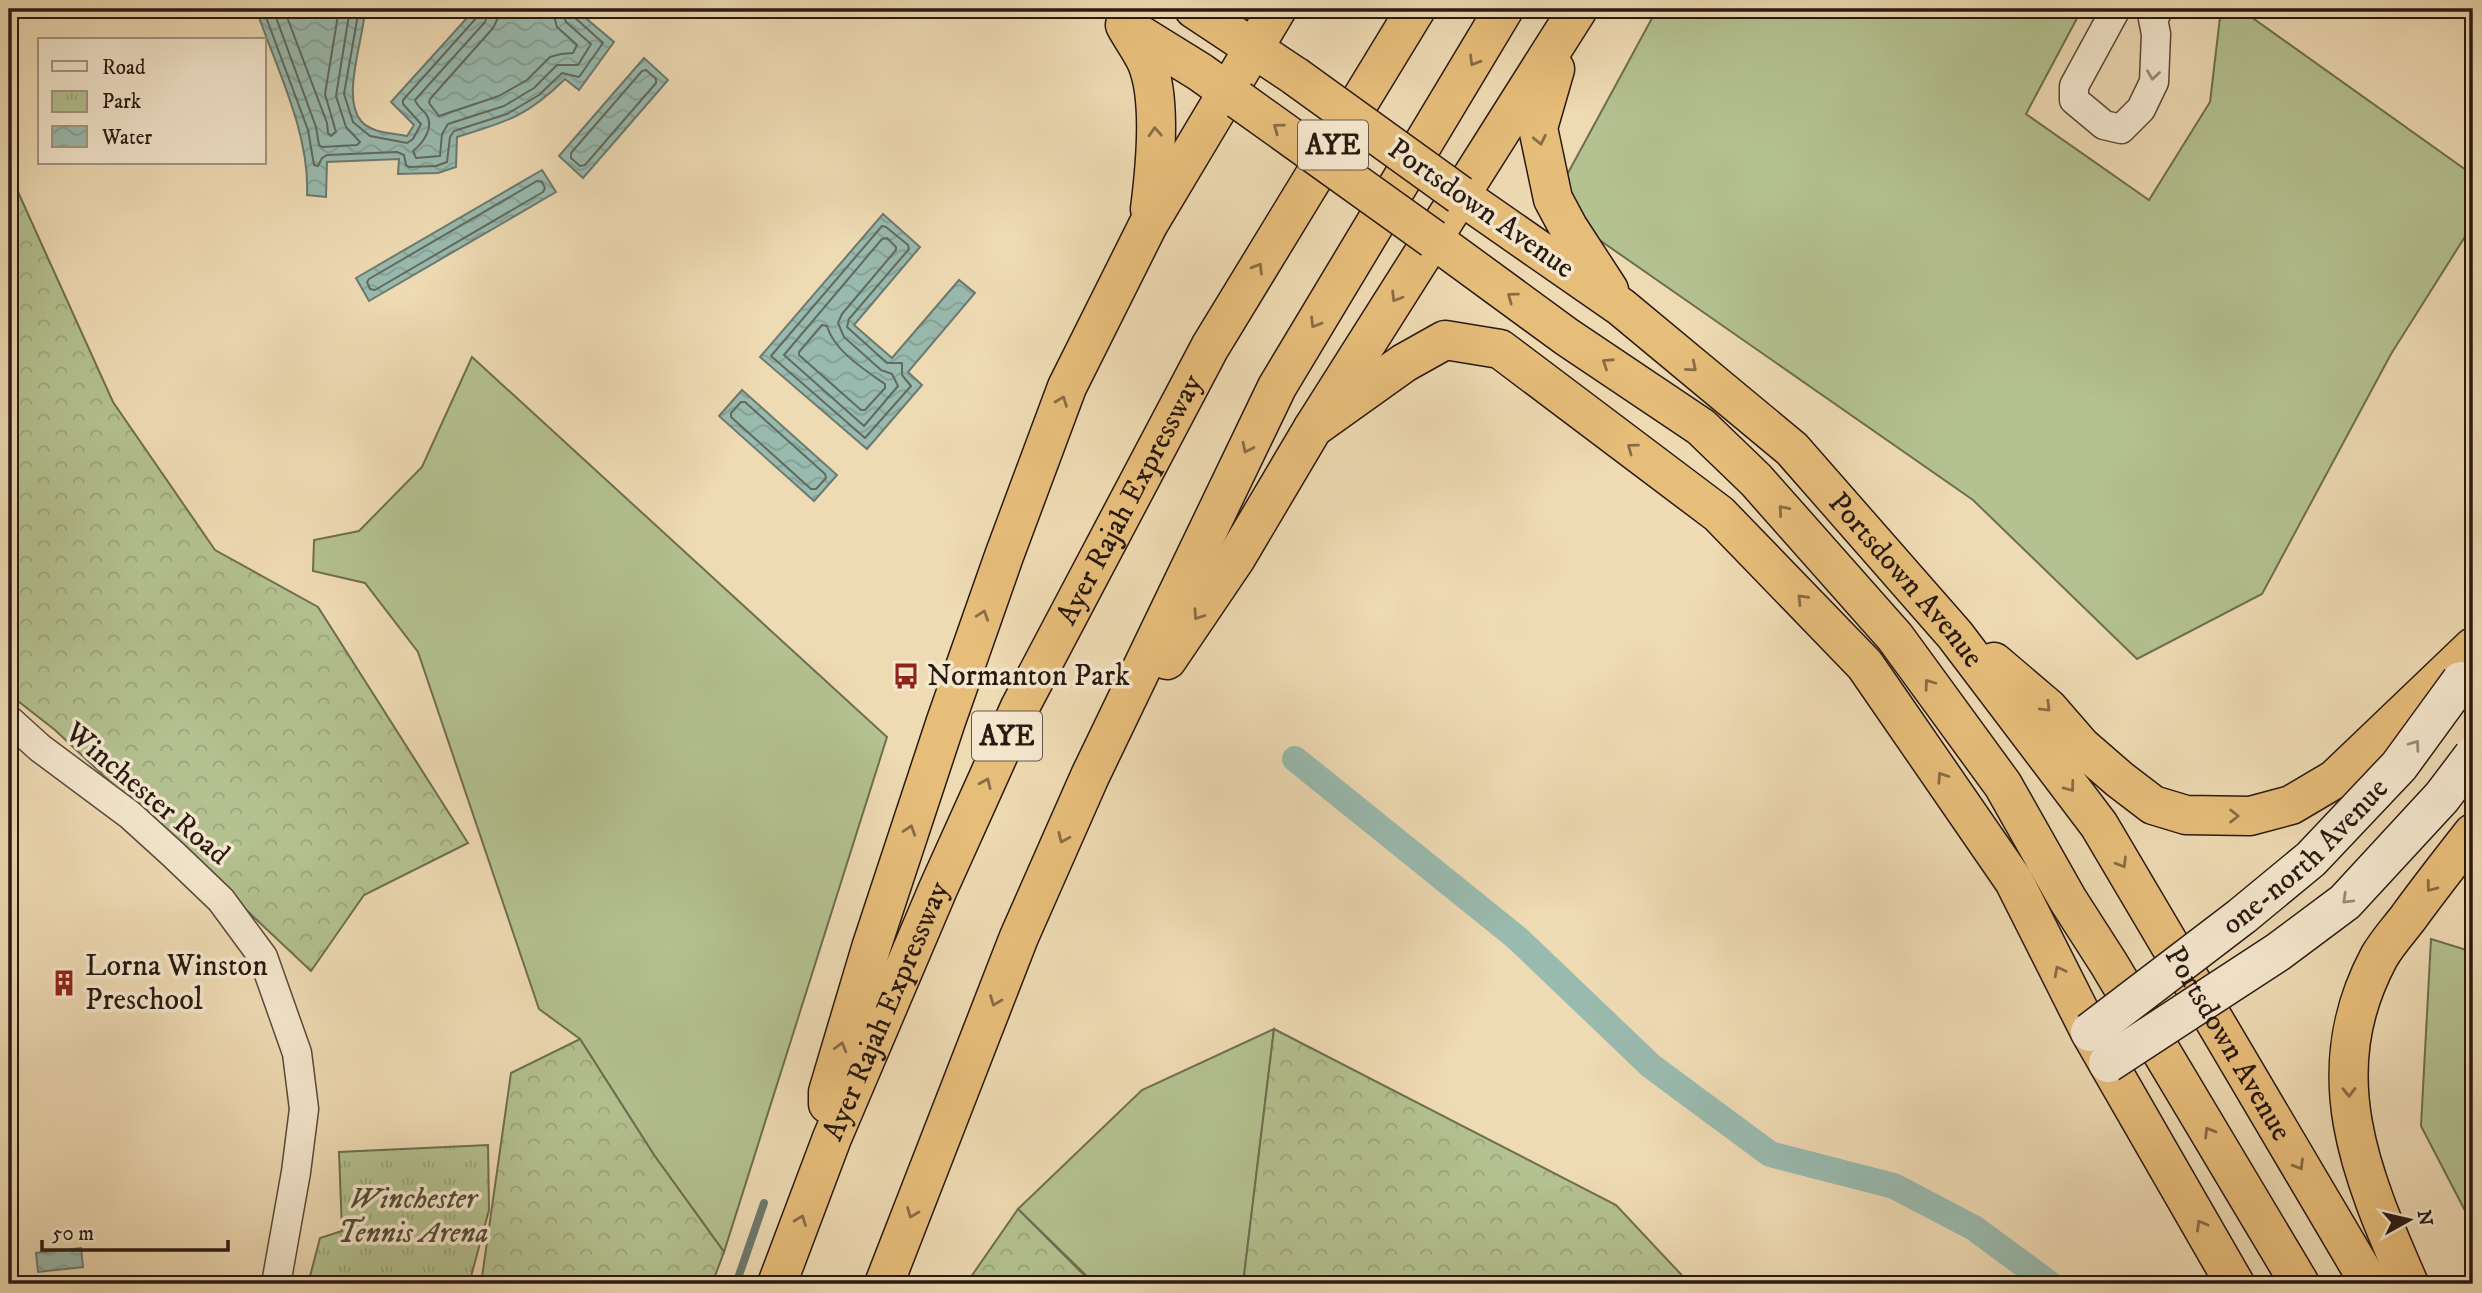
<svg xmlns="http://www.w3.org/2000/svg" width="2482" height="1293" viewBox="0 0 2482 1293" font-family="'IM FELL DW Pica',serif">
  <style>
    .grass { fill: #b4c190; stroke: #6e6e50; stroke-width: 2 }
    .forest { fill: url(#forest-crowns); stroke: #6e6e50; stroke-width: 2 }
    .park { fill: url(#park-tufts); stroke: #6e6e50; stroke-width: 2 }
    .water { fill: url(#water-waves); stroke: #6c7a6f; stroke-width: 2 }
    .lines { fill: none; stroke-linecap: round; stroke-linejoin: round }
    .shore { stroke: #616a60; stroke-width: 2 }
    .stream { stroke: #6c7a6f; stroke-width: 8 }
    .canal { stroke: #99baae; stroke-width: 26 }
    .street-casing { stroke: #5a4a3a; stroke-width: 31 }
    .highway-casing { stroke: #291a11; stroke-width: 41 }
    .street { stroke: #f4e7ce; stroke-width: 28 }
    .highway { stroke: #e7bd7a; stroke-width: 38 }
    .secondary-bridge-casing { stroke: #291a11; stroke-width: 41; stroke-linecap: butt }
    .highway-bridge-casing { stroke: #291a11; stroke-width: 41; stroke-linecap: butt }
    .secondary-bridge { stroke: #f4e7ce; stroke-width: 38 }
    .highway-bridge { stroke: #e7bd7a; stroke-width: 38 }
    .oneway { stroke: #886c46 }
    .oneway2 { stroke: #998b79 }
    .labels { text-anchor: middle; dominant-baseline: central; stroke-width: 7; stroke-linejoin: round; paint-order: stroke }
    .shield { fill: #f4e7ce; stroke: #66584a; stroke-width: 2 }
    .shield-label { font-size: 28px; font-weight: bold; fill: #291a11 }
    .street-label { font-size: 30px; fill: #291a11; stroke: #f4e7ce }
    .poi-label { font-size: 30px; fill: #291a11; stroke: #f4e7ce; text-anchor: start }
    .park-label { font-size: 30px; font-style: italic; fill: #534c37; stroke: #f4e7ce }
  </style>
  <defs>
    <pattern id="forest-crowns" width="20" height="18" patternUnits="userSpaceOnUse" patternTransform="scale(1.75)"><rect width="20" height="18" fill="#b4c190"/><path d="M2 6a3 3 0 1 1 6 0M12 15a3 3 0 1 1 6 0" fill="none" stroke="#9ba57b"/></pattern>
    <pattern id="park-tufts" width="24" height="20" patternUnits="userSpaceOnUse" patternTransform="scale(1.75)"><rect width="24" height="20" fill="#b4c190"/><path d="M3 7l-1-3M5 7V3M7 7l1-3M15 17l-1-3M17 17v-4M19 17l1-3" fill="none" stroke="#9ba57b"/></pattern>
    <pattern id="water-waves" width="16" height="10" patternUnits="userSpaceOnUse" patternTransform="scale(1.75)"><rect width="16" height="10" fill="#99baae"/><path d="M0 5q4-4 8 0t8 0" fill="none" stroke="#849f95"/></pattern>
  </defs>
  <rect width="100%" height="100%" fill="#eedab3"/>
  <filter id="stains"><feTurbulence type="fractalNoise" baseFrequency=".00286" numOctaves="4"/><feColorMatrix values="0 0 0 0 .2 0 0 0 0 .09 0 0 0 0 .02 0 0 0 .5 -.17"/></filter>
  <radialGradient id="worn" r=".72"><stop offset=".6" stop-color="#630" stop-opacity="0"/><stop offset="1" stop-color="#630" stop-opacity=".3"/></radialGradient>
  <path class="grass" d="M1657 9H2082L2026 114 2149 200 2210 102 2221 9H2240L2473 175V224L2391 354 2262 594 2137 659 1973 500 1588 232 1562 184Z
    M472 357 887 737 724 1252 654 1155 580 1039 539 1009 418 652 365 583 313 571 314 540 359 531 422 467Z
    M2431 939 2473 952V1226L2421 1126Z
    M1274 1029 1243 1284H1095L1018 1209 1142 1090Z"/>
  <path class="forest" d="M9 172 113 402 215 550 318 607 468 843 364 895 311 971 55 730 9 694Z
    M1274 1029 1616 1205 1690 1284H1243Z
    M580 1039 654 1155 724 1252 712 1284H481L511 1073Z
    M1018 1209 1093 1284H966Z"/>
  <path class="park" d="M488 1145 489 1210 469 1284H308L320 1238 342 1231 339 1152Z"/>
  <path class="water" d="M256 9H365C364 38 341 97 361 121 371 133 393 133 407 136L414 125 391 102 475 9H575L614 42 579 90 565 79C528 116 506 122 457 137L456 167 438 173 398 174 399 159 327 162 326 197 307 195C310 133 276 67 256 9Z
    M644 58 668 80 583 178 559 156Z
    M542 170 556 192 369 301 356 278Z
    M883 214 920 247 854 325 892 358 959 280 975 293 908 372 922 385 867 449 760 357Z
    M742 390 837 475 814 501 719 416Z
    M81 1248 83 1267 38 1272 36 1253Z"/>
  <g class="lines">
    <path class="shore" d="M263 9 308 130 314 165 318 166 322 158 327 155 397 152 404 155 406 165 409 167 436 166 447 162 450 137 454 131 507 114 539 95 562 73 579 77 603 43 573 16 571 9
      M273 9 316 127 319 145 322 147 357 145 360 142 346 127 336 96 350 9
      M284 9 327 123 328 133 331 136 336 132 325 94 339 9
      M359 9 344 94 353 122 370 136 407 143 413 139 421 124 403 104V100L478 16 480 9
      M489 9 485 22 415 100C417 106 422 109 426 114 435 127 423 143 413 151L416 158 440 156 442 134 448 124 504 106 534 88 557 65H578L591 44 566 22 562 9
      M499 9 498 18 493 28 430 99 429 103 439 116 499 96 527 80 550 57 561 54 573 53 577 45 557 27 552 9
      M646 70 656 79V83L585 165 580 166 571 158V153L642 71Z
      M537 181 542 182 545 188 543 192 375 290 370 289 367 282 369 279Z
      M882 226 886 227 908 245 909 249 849 319 847 327 887 363H902V375L911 386 865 438 771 356Z
      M887 238 896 247V250L842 314 838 323 844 337 881 370 892 374 898 386 864 426 784 355 882 239Z
      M822 325 827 326C834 351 865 370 885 384V388L865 410H861L799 355V352Z
      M741 402H745L825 474 826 478 816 489H811L731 417V413Z"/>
    <path class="stream" d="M736 1284 764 1203"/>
    <path class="canal" d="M1295 759 1517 938 1651 1066 1770 1154 1894 1186 1974 1228 2050 1284"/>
    <g class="street-casing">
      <path id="street" d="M2116 9 2074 86V100L2104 125 2121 129 2141 109 2154 82 2156 34 2153 19 2159 9
        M9 720 40 748 130 815 174 855 221 900 263 957 297 1053 304 1109 296 1172 276 1284"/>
    </g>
    <g class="highway-casing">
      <g id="highway">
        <path d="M1194 9 1295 76"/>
        <path d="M1125 25C1132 38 1141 50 1147 63 1162 100 1155 170 1150 209"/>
        <path d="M1129 28 1200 72 1239 100"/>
        <path d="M1555 69 1538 128 1553 199 1568 227 1609 290"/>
        <path id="s1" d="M1460 195 1621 307 1792 449 1955 635 2099 825 2370 1284"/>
        <path d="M1433 239 1567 337 1701 427 1756 480 1895 637 2003 785 2068 900 2109 964 2300 1284"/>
        <path d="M1313 428 1404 363 1445 340 1500 349 1719 514 1865 665 2014 881 2090 1032 2235 1284"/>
        <path d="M1167 660 1236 558 1313 428 1578 9"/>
        <path d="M1994 662 2048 708 2081 746 2119 779 2153 805 2186 815 2250 816 2291 805 2335 779 2473 647"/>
        <path d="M828 1104V1092L871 948 946 721 1004 556 1067 387 1148 225 1277 9"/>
        <path id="s2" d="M777 1284 832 1138 938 889 1020 707 1210 347 1416 9"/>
        <path d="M884 1284 1019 937 1090 776 1277 387 1504 9"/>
        <path d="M2409 1284C2361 1174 2317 1073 2379 957 2387 943 2398 931 2408 918 2429 889 2451 861 2473 833"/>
      </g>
    </g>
    <use href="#street" class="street"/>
    <use href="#highway" class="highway"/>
    <g class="secondary-bridge-casing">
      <g id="secondary-bridge">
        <path id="s3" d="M2090 1032 2242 916 2311 859 2399 766 2461 681"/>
        <path d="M2108 1063 2278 952 2345 902 2442 797 2473 756"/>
      </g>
    </g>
    <g class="highway-bridge-casing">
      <path id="highway-bridge" d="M1295 76 1460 195
        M1239 100 1433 239"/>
    </g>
    <use href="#secondary-bridge" class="secondary-bridge"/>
    <use href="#highway-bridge" class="highway-bridge"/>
  </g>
  <defs><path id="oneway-chevron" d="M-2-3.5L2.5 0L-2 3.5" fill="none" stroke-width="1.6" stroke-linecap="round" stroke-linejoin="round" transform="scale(1.75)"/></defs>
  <g class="oneway">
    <use href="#oneway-chevron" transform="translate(1474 61) rotate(121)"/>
    <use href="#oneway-chevron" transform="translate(1278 128) rotate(-144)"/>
    <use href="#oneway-chevron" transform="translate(1155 132) rotate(-93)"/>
    <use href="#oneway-chevron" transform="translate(1540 140) rotate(78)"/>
    <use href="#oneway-chevron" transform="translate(1258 268) rotate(-59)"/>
    <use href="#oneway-chevron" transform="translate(1396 297) rotate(122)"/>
    <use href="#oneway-chevron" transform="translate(1512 297) rotate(-144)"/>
    <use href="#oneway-chevron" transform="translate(1315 323) rotate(121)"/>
    <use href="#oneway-chevron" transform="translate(1607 363) rotate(-147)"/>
    <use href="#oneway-chevron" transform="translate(1692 367) rotate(40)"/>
    <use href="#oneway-chevron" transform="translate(1062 401) rotate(-69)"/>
    <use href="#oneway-chevron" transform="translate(1247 448) rotate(116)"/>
    <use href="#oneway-chevron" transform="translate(1632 448) rotate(-143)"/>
    <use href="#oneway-chevron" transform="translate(1783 510) rotate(-131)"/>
    <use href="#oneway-chevron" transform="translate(1802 599) rotate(-134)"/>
    <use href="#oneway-chevron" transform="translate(983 615) rotate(-71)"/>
    <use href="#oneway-chevron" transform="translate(1198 615) rotate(124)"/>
    <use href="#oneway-chevron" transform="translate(1929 684) rotate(-126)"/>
    <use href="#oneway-chevron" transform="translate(2046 707) rotate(45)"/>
    <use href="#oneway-chevron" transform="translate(1942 777) rotate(-124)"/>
    <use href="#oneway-chevron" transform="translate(986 783) rotate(-66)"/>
    <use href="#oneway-chevron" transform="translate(2070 787) rotate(53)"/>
    <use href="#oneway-chevron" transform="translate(2234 816)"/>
    <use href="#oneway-chevron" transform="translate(910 830) rotate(-72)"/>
    <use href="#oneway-chevron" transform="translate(1063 838) rotate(114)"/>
    <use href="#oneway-chevron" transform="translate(2122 863) rotate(59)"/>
    <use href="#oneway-chevron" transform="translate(2431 887) rotate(127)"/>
    <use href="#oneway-chevron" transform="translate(2059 971) rotate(-117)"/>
    <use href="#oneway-chevron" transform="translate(995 1001) rotate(111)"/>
    <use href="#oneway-chevron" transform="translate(841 1047) rotate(-74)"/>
    <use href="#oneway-chevron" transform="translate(2349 1092) rotate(89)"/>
    <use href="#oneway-chevron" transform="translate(2209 1132) rotate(-121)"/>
    <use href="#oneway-chevron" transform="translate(2299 1165) rotate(59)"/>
    <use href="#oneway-chevron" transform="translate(912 1213) rotate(111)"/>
    <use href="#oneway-chevron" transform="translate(801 1220) rotate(-69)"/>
    <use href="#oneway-chevron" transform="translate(2201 1225) rotate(-120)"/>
  </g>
  <g class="oneway2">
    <use href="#oneway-chevron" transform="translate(2153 75) rotate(98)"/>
    <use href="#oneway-chevron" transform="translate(2415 745) rotate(-54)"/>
    <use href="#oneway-chevron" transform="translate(2347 899) rotate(136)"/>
  </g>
  <defs>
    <g id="bus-bare" transform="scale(2.1)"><path d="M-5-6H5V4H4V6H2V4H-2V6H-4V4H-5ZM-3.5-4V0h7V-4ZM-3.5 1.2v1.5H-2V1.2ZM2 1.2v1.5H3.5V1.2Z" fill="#8f2418" stroke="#f4e7ce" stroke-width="2.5" paint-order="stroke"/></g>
    <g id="building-bare" transform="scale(2.1)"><path d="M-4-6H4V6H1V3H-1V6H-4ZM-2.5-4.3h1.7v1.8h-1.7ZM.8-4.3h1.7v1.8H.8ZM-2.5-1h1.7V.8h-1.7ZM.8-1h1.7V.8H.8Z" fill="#8f2418" stroke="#f4e7ce" stroke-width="2.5" paint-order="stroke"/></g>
  </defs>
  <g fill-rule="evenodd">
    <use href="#bus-bare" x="906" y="676"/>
    <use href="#building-bare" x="64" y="983"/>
  </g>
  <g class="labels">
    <g class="shield">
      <rect x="1298" y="120.5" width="70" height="49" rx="5"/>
      <rect x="972" y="711.5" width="70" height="49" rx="5"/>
    </g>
    <g class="shield-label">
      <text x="1333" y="145">AYE</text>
      <text x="1007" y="736">AYE</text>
    </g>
    <g class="street-label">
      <text transform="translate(1481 209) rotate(35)">Portsdown Avenue</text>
      <text stroke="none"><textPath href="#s2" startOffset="861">Ayer Rajah Expressway</textPath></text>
      <text stroke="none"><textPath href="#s1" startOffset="592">Portsdown Avenue</textPath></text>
      <text transform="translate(147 794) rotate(40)">Winchester Road</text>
      <text stroke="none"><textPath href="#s3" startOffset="278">one-north Avenue</textPath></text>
      <text stroke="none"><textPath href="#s2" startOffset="294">Ayer Rajah Expressway</textPath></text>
      <text stroke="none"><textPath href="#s1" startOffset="1158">Portsdown Avenue</textPath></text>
    </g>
    <g class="poi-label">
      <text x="927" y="676">Normanton Park</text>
      <text x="85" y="966">Lorna Winston<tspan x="85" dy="34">Preschool</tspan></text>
    </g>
    <g class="park-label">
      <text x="413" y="1199">Winchester<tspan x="413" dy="34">Tennis Arena</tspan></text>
    </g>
  </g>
  <rect width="2482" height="1293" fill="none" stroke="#eedab3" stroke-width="35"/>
  <rect x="10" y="10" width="2461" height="1272" fill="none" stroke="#291a11" stroke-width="3.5"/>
  <rect x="18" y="18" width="2447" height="1258" fill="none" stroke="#291a11" stroke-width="2"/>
  <rect x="38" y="38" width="228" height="126" fill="#f4e7ce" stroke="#a39582" stroke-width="2"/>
  <rect x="52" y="61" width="35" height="10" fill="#f4e7ce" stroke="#a39582" stroke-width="2"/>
  <text x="102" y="74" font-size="21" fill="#291a11">Road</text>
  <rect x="52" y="91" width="35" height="21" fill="url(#park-tufts)" stroke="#a39582" stroke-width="2"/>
  <text x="102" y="108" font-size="21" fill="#291a11">Park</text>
  <rect x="52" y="126" width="35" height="21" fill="url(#water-waves)" stroke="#a39582" stroke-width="2"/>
  <text x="102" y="144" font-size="21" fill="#291a11">Water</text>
  <g transform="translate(2409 1220) rotate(82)" stroke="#f4e7ce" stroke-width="5" paint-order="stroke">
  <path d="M0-5L12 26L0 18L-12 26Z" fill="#291a11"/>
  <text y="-10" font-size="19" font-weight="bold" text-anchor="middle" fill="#291a11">N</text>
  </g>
  <path d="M42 1240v10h186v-10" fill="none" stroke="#291a11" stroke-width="3.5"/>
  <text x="52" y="1240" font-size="21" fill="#291a11" stroke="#f4e7ce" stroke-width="5" paint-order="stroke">50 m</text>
  <rect width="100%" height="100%" filter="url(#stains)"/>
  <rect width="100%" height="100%" fill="url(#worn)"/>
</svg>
